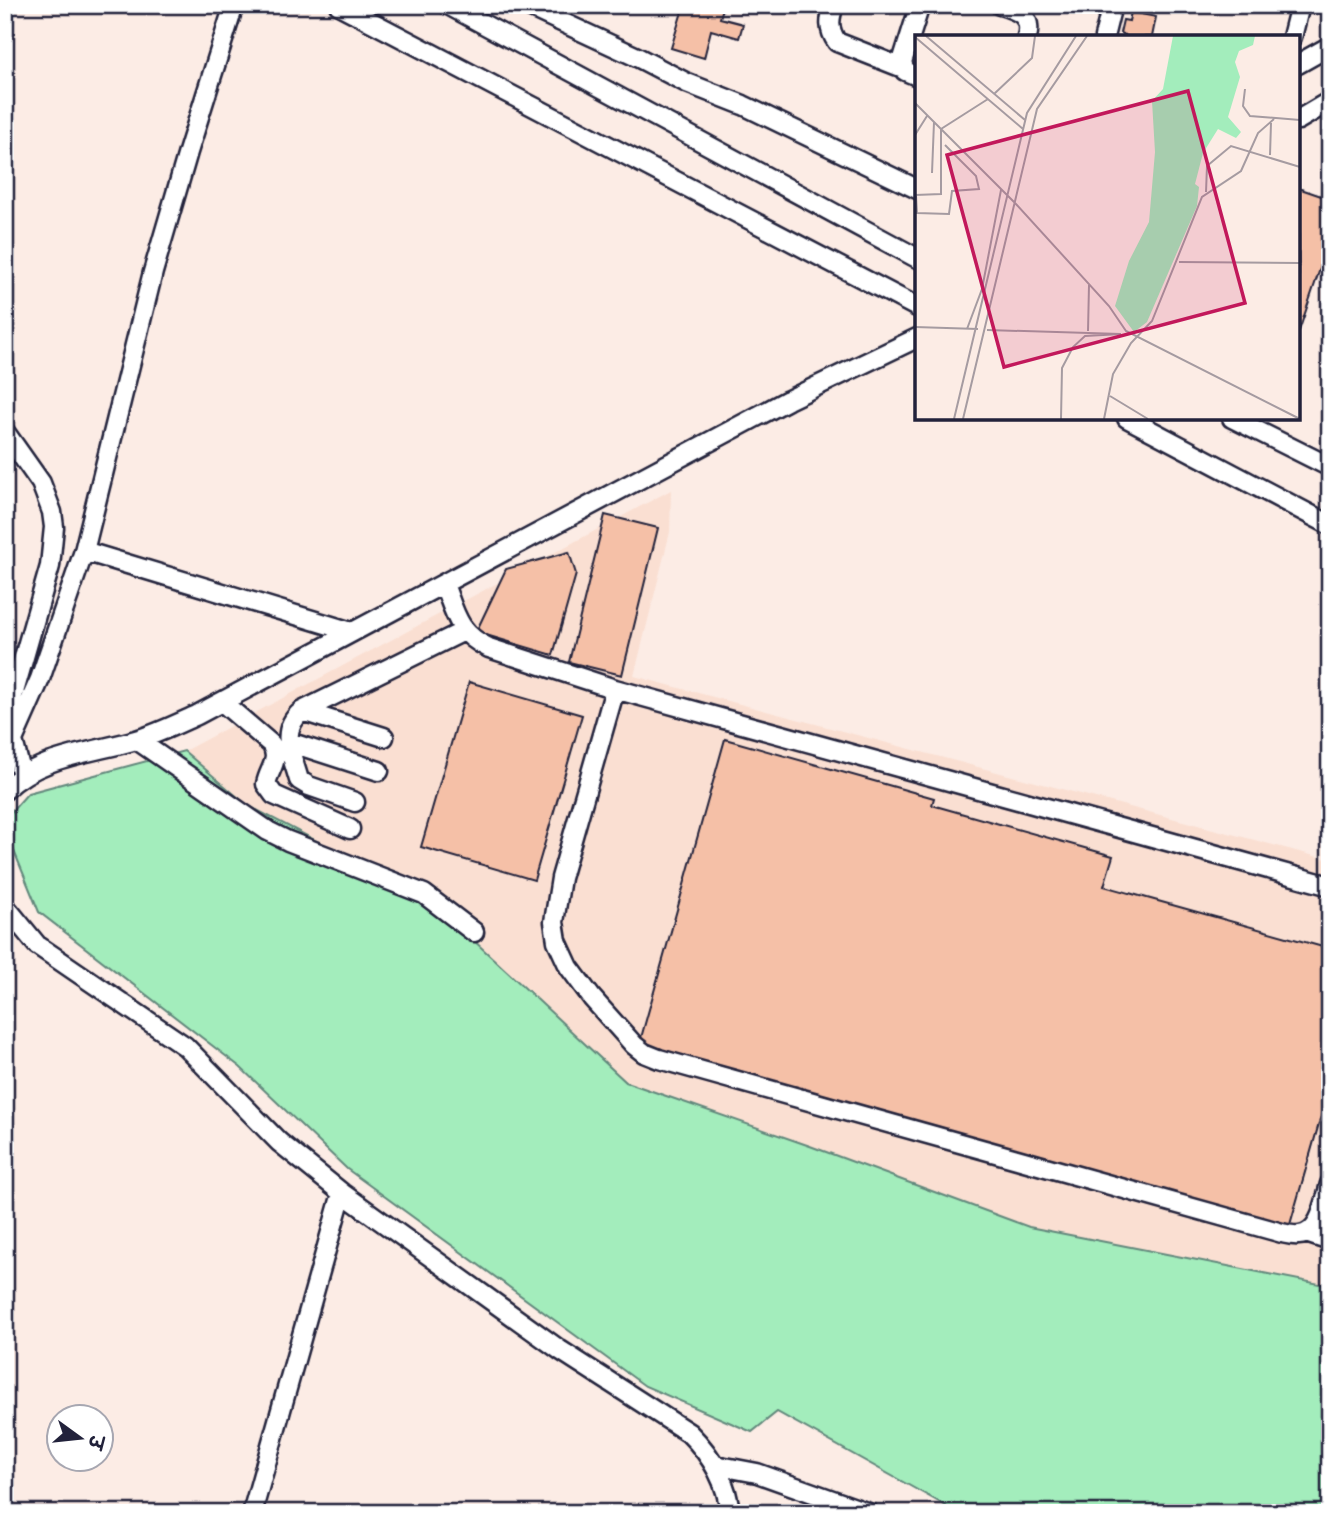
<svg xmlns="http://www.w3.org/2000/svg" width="1335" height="1518" viewBox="0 0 1335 1518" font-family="'Comic Neue','Playpen Sans Deva',sans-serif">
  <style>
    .built { fill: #fadfd2 }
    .green { fill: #a3edbc; stroke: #62887c; stroke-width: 2 }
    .building { fill: #f5c0a7; stroke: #22223b; stroke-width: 2 }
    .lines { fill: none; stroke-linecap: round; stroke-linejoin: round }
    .minor-casing { stroke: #22223b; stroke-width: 23 }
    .minor { stroke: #fff; stroke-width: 18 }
    .inset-road { fill: none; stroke: #a59ba1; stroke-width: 2 }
    .view { fill: #c2185b; fill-opacity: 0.15; stroke: #c2185b; stroke-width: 3.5 }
    .inset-edge { fill: none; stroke: #22223b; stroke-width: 3.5 }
  </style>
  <rect width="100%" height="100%" fill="#fcece5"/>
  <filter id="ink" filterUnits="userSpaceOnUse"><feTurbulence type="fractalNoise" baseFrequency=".0143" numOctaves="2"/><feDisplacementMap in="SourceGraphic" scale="14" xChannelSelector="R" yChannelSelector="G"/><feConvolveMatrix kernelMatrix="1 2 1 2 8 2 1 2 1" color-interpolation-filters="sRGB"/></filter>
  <g filter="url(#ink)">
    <path class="built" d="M671 490 670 532 634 676 1330 860V1286L1029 1227 810 1146 626 1082 429 900 247 805 184 751Z"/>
    <path class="green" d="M184 751 247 805 429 899 626 1082 810 1146 1029 1227 1330 1286V1513H952L946 1506 777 1412 752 1432 645 1386 347 1169 240 1067 39 912 5 829V819L28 793Z"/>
    <path class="building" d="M684 5H724L720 18 743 24 739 38 711 30 704 58 671 48Z
      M1131 12 1156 17 1152 37H1124L1125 35 1120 33 1123 20 1129 21Z
      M1298 188 1330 199V239L1299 331Z
      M605 515 658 528 622 675 569 662Z
      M569 552 576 574 553 655 476 632 506 569Z
      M469 682 582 715 534 880 421 847Z
      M725 739 934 798 932 805 1113 856 1104 886 1330 949V1085L1289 1228 639 1045Z"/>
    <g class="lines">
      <g class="minor-casing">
        <path id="minor" d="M339 5 917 307
          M448 5 917 258
          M525 5 637 57 687 83 743 105 917 189
          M834 5C829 20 828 29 837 42L903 68
          M1000 5C1017 10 1033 15 1027 37
          M1104 37 1112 5
          M1292 37 1300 5
          M1298 64 1330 46
          M917 76 905 71 902 62 920 5
          M1298 120 1330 101
          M1127 418 1330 525
          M1232 418 1330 467
          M5 432 41 483 52 512 54 527 50 566 10 706V729L22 775
          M84 551 352 632
          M444 584C455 613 458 634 489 648L615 689 1330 886
          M615 689 561 878 554 922 557 941 569 967 592 998 634 1045 644 1053 659 1059 1282 1233C1287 1234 1294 1236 1299 1235 1321 1234 1325 1200 1330 1184
          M222 702 271 744C281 760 269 768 266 784L274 795 350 829
          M302 711 384 737
          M13 740 40 679 84 551 153 272 188 152 234 5
          M137 740 268 831 288 841 424 894 474 932
          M289 742 379 771
          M5 790C39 756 92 753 136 740 157 734 177 724 197 715L788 400 917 338
          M355 802 309 786 299 780C292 754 278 731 302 711L464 631
          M5 906 37 945 185 1046 279 1142 342 1193 560 1350 689 1433C711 1455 727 1481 730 1513
          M1306 1233 1330 1241
          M715 1465 757 1473 869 1513
          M252 1513 342 1193"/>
      </g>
      <use href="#minor" class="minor"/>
    </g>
  </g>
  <g transform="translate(915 35)">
    <rect width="385" height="385" fill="#fcece5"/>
    <path d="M258 1H340L338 10 324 16 320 27 325 42 313 82 326 97 321 103 303 94 288 118 280 149 284 152 282 171 232 287 219 297 200 271 214 226 234 187 240 117 237 66 248 54Z" fill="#a3edbc"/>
    <path class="inset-road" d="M11 1 110 85M0 2 108 94M330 54 328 71 335 81 385 85M79 59 117 23 120 1M0 68 100 168 194 271 211 296 385 384M0 100 12 81M355 120 356 88M17 138 19 87M291 157 292 131 316 111 385 132M0 160 26 159V94L73 64M1 160 2 178 34 179 37 156 64 154 61 141 30 110M264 227 385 228M0 292 63 294M52 294 67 254 86 155M72 295 206 299M173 296 174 250M195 361 233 384M39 384 112 78 161 1M48 384 122 74 172 1M146 384 147 333 158 312 170 301 206 299M189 384 198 339 216 308 237 286 287 162 326 136 343 98 359 84"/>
    <path class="view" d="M273 56 330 268 89 332 32 120Z"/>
    <rect width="385" height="385" class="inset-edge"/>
  </g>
  <rect width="1335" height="1518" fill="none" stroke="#fff" stroke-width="28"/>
  <rect x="14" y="14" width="1307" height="1490" fill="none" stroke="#22223b" stroke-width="2.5" filter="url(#ink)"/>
  <g transform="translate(80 1438) rotate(105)"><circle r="33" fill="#ffffff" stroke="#a7a7b1" stroke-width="2"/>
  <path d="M0-5L12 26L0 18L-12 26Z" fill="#22223b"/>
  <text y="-10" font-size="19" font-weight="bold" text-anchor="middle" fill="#22223b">उ</text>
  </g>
</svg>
